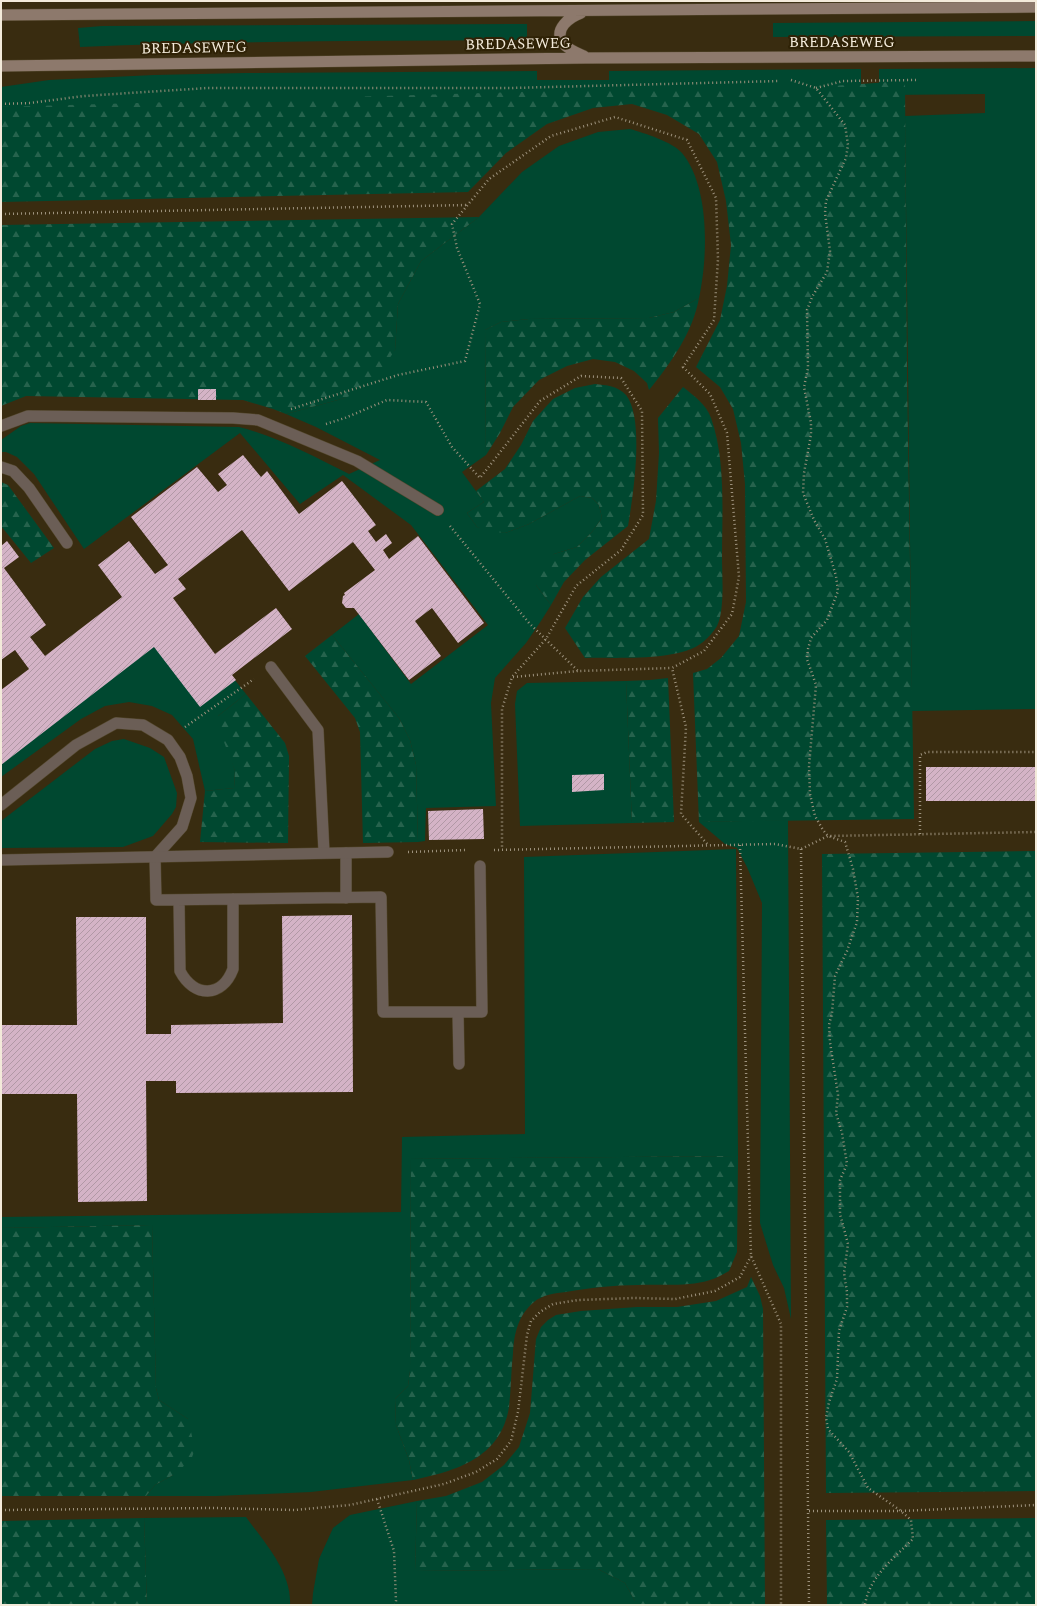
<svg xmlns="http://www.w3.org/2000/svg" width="1037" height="1606" viewBox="0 0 1037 1606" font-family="Spectral,serif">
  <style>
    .green { fill: #004830 }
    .forest { fill: url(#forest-firs) }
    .building { fill: url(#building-hatch) }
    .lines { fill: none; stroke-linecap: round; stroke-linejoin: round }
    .service-casing { stroke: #53472c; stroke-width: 12 }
    .minor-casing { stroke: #53472c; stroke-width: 12 }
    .secondary-casing { stroke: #53472c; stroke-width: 12 }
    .path { stroke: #9d927d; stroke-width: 2.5; stroke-dasharray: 1 3; stroke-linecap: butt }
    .service { stroke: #6b5e56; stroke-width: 11 }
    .minor { stroke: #6b5e56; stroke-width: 11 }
    .secondary { stroke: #8d796c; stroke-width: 11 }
    .labels { text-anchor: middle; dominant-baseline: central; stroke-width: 4; stroke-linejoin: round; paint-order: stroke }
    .street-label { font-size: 15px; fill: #f3eada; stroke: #2f2206 }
  </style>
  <defs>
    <pattern id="forest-firs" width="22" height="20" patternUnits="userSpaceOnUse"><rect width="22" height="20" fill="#004830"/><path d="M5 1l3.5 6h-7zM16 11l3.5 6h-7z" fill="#26634d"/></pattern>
    <pattern id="building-hatch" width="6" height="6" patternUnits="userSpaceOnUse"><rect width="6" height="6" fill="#d4b3c6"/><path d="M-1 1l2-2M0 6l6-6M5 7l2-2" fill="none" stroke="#b198a5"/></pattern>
  </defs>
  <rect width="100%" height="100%" fill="#392c10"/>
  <path class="green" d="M1036 21V36L773 37V23Z
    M527 24V40C378 41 229 41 80 47L78 28 102 26Z
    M1036 68V709L912 711 905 116 985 113V94L890 95 879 100V69Z
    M861 69V95L1 111V87L49 80 154 75 245 73 537 71V80H609V71Z
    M630 129C644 133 673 142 682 153 710 187 708 257 699 298L674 312 649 318 529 319 501 322 485 330 486 455 462 472 484 502 467 513 477 527 505 533 529 524 580 496 592 498 599 505 602 518 592 532 577 547 554 554 536 585 551 605 541 621 526 643 495 678 491 703 496 806 426 808 425 841 418 842 416 765 410 740 399 718 332 635 359 614 411 684 488 625 411 525 343 475 300 504 240 433 84 549 34 474 17 457 6 452H1V440L21 426 30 423 239 427C278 437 313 456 349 474L380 460 316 427 286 414 345 398 395 350 398 304 421 261 479 217 522 172 559 146 598 132Z
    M147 631 223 665 246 694 218 716 235 771 234 788 205 791 193 739 172 715 152 706 129 702 105 706 81 719 1 777V742Z
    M626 681 632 823 520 826 515 704 517 691 527 683Z
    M124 739 150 748 164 757 177 793 176 807 172 814 153 836 123 847 1 848V821L95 749 112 741Z
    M788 820 791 1319 784 1288 773 1265 760 1223 762 903 747 867 737 848 725 844 699 822Z
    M736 849 738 1156 411 1159 410 1371 408 1386 395 1399 396 1425 409 1460 413 1480 311 1492 216 1496H146L155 1485 173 1475 188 1419 159 1400 156 1388 152 1225 1 1228V1217L401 1212 402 1137 525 1134 524 857Z
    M417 1501 415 1571 598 1569 625 1583 635 1601V1605H312L313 1593 319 1559 333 1528 350 1515Z
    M246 1517C264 1542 292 1572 290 1605H147L144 1518Z"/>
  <path class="forest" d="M905 81 907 372 914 819 699 822 693 673 707 669 721 658 739 636 746 602 745 484 741 443 733 409 720 387 696 367 720 320 727 286 731 245 726 201 717 162 699 134 667 115 632 104 593 108 547 124 506 153 468 192 1 202V107L586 90 787 89Z
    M479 217 421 261 398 304 395 350 371 386 345 398 286 414 273 409 243 400 26 396 1 406V225Z
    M699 298C693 332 671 363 649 390L647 383 634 371 615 362 593 359 567 366 539 380 513 407 500 433 486 455 485 330 501 322 529 319 649 318 674 312Z
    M595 384C606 385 618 386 626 395 645 419 633 496 628 526L585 560 564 582 551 605 536 585 537 571 554 554 577 547 592 532 602 518 599 505 592 498 580 496 529 524 505 533 487 531 477 527 467 513 484 502 476 491 505 469 521 445 533 421 553 399 575 388Z
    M683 387C694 396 706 404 711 418 726 460 722 513 722 557 722 575 725 610 717 626 714 631 708 638 703 642 679 662 616 657 585 658L565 628 583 597 601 577 649 539 656 501 659 453 658 418Z
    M1 482 8 485 54 548 31 563 1 526Z
    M332 635 399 718 410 740 416 765 418 842 363 843 360 732 355 718 305 656Z
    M668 678 674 822 632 823 626 681 650 680Z
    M246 694 285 743 289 756 288 843 200 842 205 791 234 788 235 771 218 726V716Z
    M1036 851V1491L826 1493 822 854Z
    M738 1156 737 1252 729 1271C723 1274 717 1278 710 1280 689 1287 660 1284 638 1285 614 1285 589 1288 566 1292 555 1293 542 1295 534 1302 518 1315 514 1334 513 1353 511 1371 511 1390 509 1407 501 1458 456 1471 413 1480L409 1460 396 1425 395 1399 408 1386 410 1371 411 1159Z
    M152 1225 156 1388 159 1400 188 1419 195 1449 191 1460 173 1475 155 1485 146 1496H1V1228Z
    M751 1277 760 1296 763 1309 765 1605H635V1601L625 1583 598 1569 415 1571 417 1501 446 1496 482 1482 504 1465 519 1447 530 1413 536 1339 541 1327 548 1320 556 1315 581 1311 637 1307H677L716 1301 747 1287Z
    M144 1518 147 1605H1V1521Z
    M1036 1518V1605H827L826 1520Z"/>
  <path class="building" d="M198 389H216V400H198Z
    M243 455 261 477 267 471 299 514 342 481 376 525 368 531 376 542 386 534 392 543 383 550 389 559 418 536 484 623 458 643 432 608 415 621 441 656 409 680 354 608H346L342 603 343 596 345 595 344 593 375 570 353 542 289 591 242 530 178 579 186 589 173 598 215 654 276 608 292 629 232 675 236 680 200 707 154 647 1 765V690L29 669 15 650 1 660V546L7 541 19 557 4 568 46 625 30 637 45 656 122 597 98 565 129 541 155 574 168 565 131 517 197 467 218 492 227 485 218 474Z
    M926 767H1036V801H926Z
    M604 774V790L572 792V775Z
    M483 809 484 839 429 840 428 811Z
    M352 915 353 1092 176 1093V1081H146L147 1201 78 1202 77 1094H1V1025H77L76 917H146V1034H171V1025L283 1023 282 916Z"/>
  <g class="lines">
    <g class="service-casing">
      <path id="service" d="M1 426 28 416 233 418 258 420 357 461 438 510
        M1 467 13 471 29 488 67 543
        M271 667 318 730 324 852
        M1 805 76 745 116 723 143 725 168 740 180 757 187 776 191 798 182 827 155 857 156 900 381 897 383 1012H482L480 866
        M346 853V898
        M179 900 180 971C194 998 222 998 233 969V899
        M458 1012 459 1064"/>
    </g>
    <g class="minor-casing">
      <path id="minor" d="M1 860 388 852"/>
    </g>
    <g class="secondary-casing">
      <path id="secondary" d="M581 13C570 17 553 29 563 43 567 49 577 53 584 56
        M1 15 1036 7
        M1 66 586 58 1036 56"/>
    </g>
    <path class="path" d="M791 80 816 88 845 125 848 145 846 158 826 201 825 213 830 251 827 272 812 297 807 310 808 368 804 387 811 423V435L804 473 803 493 814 520 825 539 836 576 838 591 827 620 811 638 808 649 807 659 816 685 809 766 810 794 815 816 823 830 828 836 845 842 853 869 858 898 857 922 847 951 835 976 832 1013 829 1025 830 1042 838 1095 836 1113 842 1133 847 1164 840 1180V1214L848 1244 844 1273 847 1292V1307L839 1331 837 1379 829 1402 826 1418 828 1429 849 1452 868 1488 901 1511 911 1520 913 1539C894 1558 869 1577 865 1605
      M816 88 843 81 916 80
      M1 104 30 103 84 96 207 88H511L780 81
      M1 214 468 205
      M291 409 398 375 465 361 480 304 457 248 452 224 489 179 551 136 615 117 687 140 716 198 718 259 714 320 683 367 710 394 727 433 739 577 732 614 704 651 672 668 686 727 681 814 709 846
      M326 424 345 418 387 400 426 402 452 447 480 478 540 401 581 376 621 378 642 411 643 515 621 550 576 586 546 639 512 677 502 709V849
      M450 526 529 623 578 671 672 668
      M513 677 578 671
      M185 727 254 679
      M920 834V755L927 752H1036
      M740 845 751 1256 781 1324V1605
      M801 849 809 1605
      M494 850 775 844 801 849 828 836 1036 832
      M408 852 465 850
      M377 1499 394 1551 396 1601 395 1605
      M1 1510 214 1508 294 1510 350 1505 444 1484 476 1472 497 1459 511 1441 518 1412 527 1335 531 1321 540 1312 553 1304 578 1300 635 1298 675 1299 715 1291 740 1277 751 1256
      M809 1511H901L1036 1505"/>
    <use href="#service" class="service"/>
    <use href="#minor" class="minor"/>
    <use href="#secondary" class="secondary"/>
  </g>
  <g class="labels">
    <g class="street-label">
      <text x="842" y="42">BREDASEWEG</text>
      <text transform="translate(518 44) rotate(-1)">BREDASEWEG</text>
      <text transform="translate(194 48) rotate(-1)">BREDASEWEG</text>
    </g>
  </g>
  <rect width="1037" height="1606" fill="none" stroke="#f3eada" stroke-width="4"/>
</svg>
